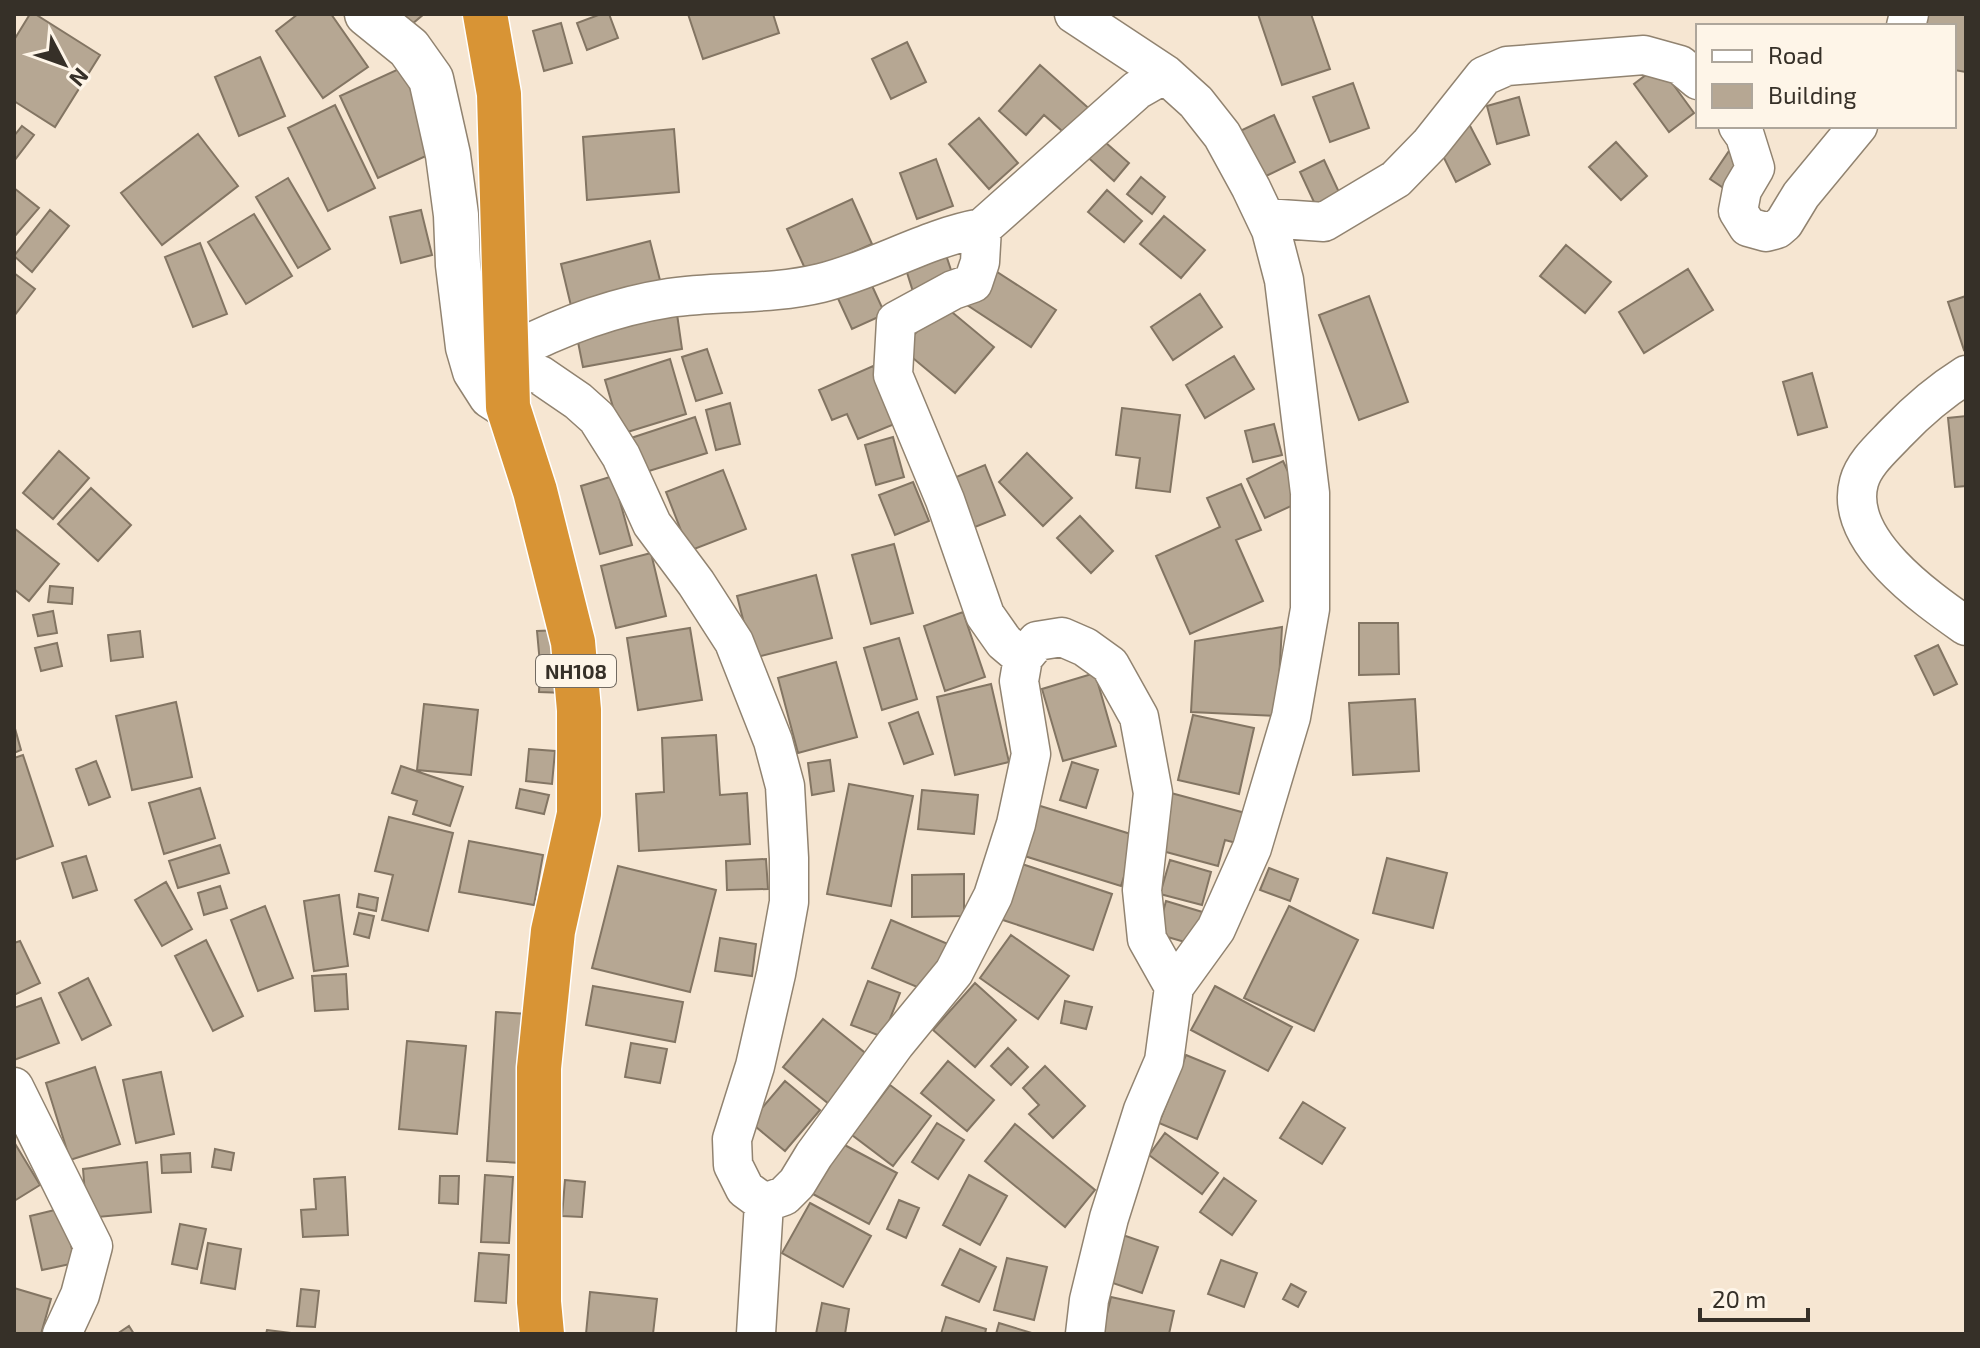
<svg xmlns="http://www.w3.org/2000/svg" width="1980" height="1348" viewBox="0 0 1980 1348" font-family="'Exo 2',sans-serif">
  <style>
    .building { fill: #b6a793; stroke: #837563; stroke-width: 2 }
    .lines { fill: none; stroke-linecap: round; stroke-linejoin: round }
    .street-casing { stroke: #918370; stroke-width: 41 }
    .secondary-casing { stroke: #918370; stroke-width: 47 }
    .highway-casing { stroke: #fff; stroke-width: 47 }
    .street { stroke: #fff; stroke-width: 38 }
    .secondary { stroke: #fff; stroke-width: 44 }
    .highway { stroke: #d89435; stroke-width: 44 }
    .labels { text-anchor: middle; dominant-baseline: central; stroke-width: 8; stroke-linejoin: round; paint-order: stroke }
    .shield { fill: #fef5e8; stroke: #726b62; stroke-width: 2 }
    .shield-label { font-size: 20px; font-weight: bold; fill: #363028 }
  </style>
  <rect width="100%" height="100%" fill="#f6e6d2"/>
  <path class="building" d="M30 14H35L100 55 55 127 14 101V40Z
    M298 14H331L368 67 323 98 276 31Z
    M403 14H424L412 24Z
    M601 14H609L618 38 587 50 577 23Z
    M688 14H773L779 33 703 59Z
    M1258 14H1311L1330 69 1282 85Z
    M1926 14H1966V72L1954 70V26H1924Z
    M561 23 572 63 544 71 533 31Z
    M907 42 926 82 891 99 872 59Z
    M260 57 285 116 239 136 215 77Z
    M1040 65 1093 112 1070 138 1044 115 1026 135 999 111Z
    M1659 65 1694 113 1669 132 1634 84Z
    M401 68 439 150 378 178 340 96Z
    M1353 83 1369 128 1330 142 1313 97Z
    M1519 97 1529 135 1497 144 1487 106Z
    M335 105 375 188 328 211 288 128Z
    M1274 115 1295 162 1260 179 1238 132Z
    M979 118 1018 163 989 189 949 144Z
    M1468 122 1490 164 1456 182 1435 140Z
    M22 126 34 135 14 161V136Z
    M674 129 679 192 587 200 583 137Z
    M198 134 238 186 162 245 121 193Z
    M1097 135 1129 163 1114 181 1082 152Z
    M1616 142 1647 176 1621 200 1589 167Z
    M1729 151 1753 167 1734 195 1710 179Z
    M936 159 953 206 917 219 900 173Z
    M1324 160 1344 203 1320 215 1300 172Z
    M1141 177 1165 197 1152 214 1127 194Z
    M288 178 330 249 298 268 256 197Z
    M14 188 39 208 14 237Z
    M1107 190 1142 221 1124 242 1088 212Z
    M852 199 872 244 807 273 787 229Z
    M50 210 69 226 32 272 14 256Z
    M421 210 432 255 401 263 390 217Z
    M254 214 292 276 246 304 208 242Z
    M1164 216 1205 250 1181 278 1140 244Z
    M650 241 662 288 572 310 561 264Z
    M200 243 227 314 193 327 165 257Z
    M1566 245 1611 282 1585 313 1540 276Z
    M944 249 956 285 915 298 904 263Z
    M991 268 1056 310 1031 347 967 305Z
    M1688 269 1713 310 1644 353 1619 312Z
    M14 273 35 289 14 316Z
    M868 277 885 314 852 329 835 292Z
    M1200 294 1222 327 1173 360 1151 327Z
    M1369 296 1408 402 1359 420 1319 315Z
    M1966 296V349L1964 350 1948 302Z
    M941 303 994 347 955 393 902 349Z
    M677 314 682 349 583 367 576 332Z
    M707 349 722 393 696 401 682 357Z
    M1234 356 1254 389 1205 418 1186 385Z
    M670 359 686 414 621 434 605 380Z
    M873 366 897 423 858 439 847 414 832 420 819 390Z
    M1812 373 1827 427 1798 435 1783 382Z
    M730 403 740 444 716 450 706 410Z
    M1122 408 1180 415 1170 492 1136 488 1140 458 1116 455Z
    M1966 416V486L1955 487 1948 418Z
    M695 417 707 453 636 475 625 440Z
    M1274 424 1282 455 1253 462 1245 431Z
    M893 437 904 477 876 485 865 445Z
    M59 451 89 478 53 519 23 493Z
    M1027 453 1072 498 1043 526 999 482Z
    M1283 461 1302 501 1265 518 1247 479Z
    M985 465 1005 515 970 529 949 480Z
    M723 470 746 529 689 551 666 492Z
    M613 476 632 545 600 554 581 486Z
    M913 482 929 521 895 535 879 495Z
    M1241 484 1261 530 1236 540 1263 601 1190 634 1156 556 1220 527 1207 498Z
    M91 488 131 525 98 561 58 524Z
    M1080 516 1113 551 1091 573 1057 538Z
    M14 528 59 564 29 601 14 589Z
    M894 544 913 613 871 624 852 555Z
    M651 553 666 616 616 628 601 566Z
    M816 575 832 638 753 658 737 596Z
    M50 586 73 588 72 604 48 602Z
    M53 611 57 633 38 636 33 615Z
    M963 612 985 677 945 691 924 626Z
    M1359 623H1398L1399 674 1359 675Z
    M1282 627 1277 716 1191 712 1195 641Z
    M690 628 702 700 638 710 627 638Z
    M561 630 562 662 540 664 537 631Z
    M140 631 143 657 111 661 108 635Z
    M899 638 917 699 882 710 864 648Z
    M57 643 62 666 41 671 35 648Z
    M1938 645 1957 684 1934 695 1915 656Z
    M836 662 857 737 798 753 778 678Z
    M540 671 567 672 566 693 539 692Z
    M1095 673 1116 746 1063 761 1042 689Z
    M991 684 1009 762 955 775 937 697Z
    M1415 699 1419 771 1353 775 1349 703Z
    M176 702 192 777 132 790 116 716Z
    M424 704 478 710 471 775 417 770Z
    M918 712 933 754 904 764 889 723Z
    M1193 715 1254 728 1239 794 1178 780Z
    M14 725 21 750 14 753Z
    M716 735 720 795 747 793 750 844 639 851 636 794 664 792 662 738Z
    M529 749 555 751 552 784 526 781Z
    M23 755 53 846 14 860V758Z
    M830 760 834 791 812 795 808 763Z
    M96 761 110 797 89 805 76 769Z
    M1072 762 1098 770 1086 808 1060 800Z
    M401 766 463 787 450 826 413 814 417 801 392 793Z
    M849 784 913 796 891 906 827 894Z
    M200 788 215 838 164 854 149 803Z
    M520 789 549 795 544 814 516 808Z
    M922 790 978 795 974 834 918 829Z
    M1171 793 1249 814 1240 844 1225 840 1218 866 1155 849Z
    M1034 804 1137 836 1121 886 1018 854Z
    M389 817 453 833 428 931 382 920 393 875 375 871Z
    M469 841 543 855 534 905 459 892Z
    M220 845 229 873 178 888 169 861Z
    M86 856 97 890 73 898 62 863Z
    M1387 858 1447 873 1433 928 1373 913Z
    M766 859 768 889 727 890 726 861Z
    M1170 860 1211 872 1202 905 1160 894Z
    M1019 863 1112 894 1093 950 1000 919Z
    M618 866 716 890 690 992 592 968Z
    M1269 868 1298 879 1290 901 1260 890Z
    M964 874V916L912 917V875Z
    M166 882 192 929 162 946 135 900Z
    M220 886 227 908 204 915 198 893Z
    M359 894 378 898 376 911 357 907Z
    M339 895 348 966 314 971 304 901Z
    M1166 901 1209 914 1199 946 1157 934Z
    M265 906 293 978 258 991 231 920Z
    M1289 906 1358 940 1314 1031 1244 998Z
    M359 913 374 916 369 938 354 934Z
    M891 920 948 944 929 992 872 968Z
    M1011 935 1069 976 1038 1019 980 978Z
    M720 938 756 944 752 976 715 971Z
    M206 940 243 1016 213 1031 175 956Z
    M20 941 40 983 14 995V943Z
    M346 974 348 1009 315 1011 312 976Z
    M88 978 111 1025 82 1040 59 993Z
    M868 981 900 993 883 1037 851 1025Z
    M975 983 1016 1020 975 1067 933 1030Z
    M593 986 683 1002 675 1042 586 1025Z
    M1215 986 1292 1027 1268 1071 1191 1030Z
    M41 998 59 1043 14 1060V1008Z
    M1065 1001 1092 1007 1086 1029 1061 1023Z
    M496 1012 529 1014 521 1163 487 1161Z
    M823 1019 869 1056 829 1104 783 1067Z
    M407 1041 466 1046 457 1134 399 1129Z
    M631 1043 667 1049 660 1083 625 1077Z
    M1008 1048 1028 1067 1011 1085 991 1066Z
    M1186 1055 1225 1071 1197 1139 1159 1123Z
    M948 1061 994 1100 967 1131 921 1093Z
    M1045 1066 1085 1106 1053 1138 1029 1114 1039 1105 1023 1088Z
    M95 1067 120 1144 70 1160 46 1083Z
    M161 1072 174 1134 136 1143 123 1080Z
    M785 1081 820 1110 785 1151 750 1122Z
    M890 1085 931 1116 893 1166 852 1135Z
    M1303 1102 1345 1128 1322 1164 1280 1138Z
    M937 1123 964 1140 938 1179 912 1162Z
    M1015 1124 1095 1190 1065 1227 985 1161Z
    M1165 1133 1218 1173 1202 1194 1149 1155Z
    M14 1142 40 1185 14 1201Z
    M839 1142 897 1173 869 1224 811 1193Z
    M215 1149 234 1153 231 1170 212 1167Z
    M190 1153 191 1172 162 1173 161 1155Z
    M147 1162 151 1212 87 1218 83 1169Z
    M485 1175 513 1177 509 1243 481 1242Z
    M969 1175 1007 1196 980 1245 943 1225Z
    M440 1176H459L458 1204 439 1203Z
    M345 1177 348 1235 303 1237 301 1210 316 1209 314 1179Z
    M1224 1178 1256 1201 1232 1235 1200 1212Z
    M565 1180 585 1182 582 1217 562 1216Z
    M899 1200 919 1208 906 1238 887 1229Z
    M810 1203 871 1236 843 1287 782 1253Z
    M63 1208 75 1263 42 1270 30 1216Z
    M180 1224 206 1229 197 1269 172 1264Z
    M1114 1232 1158 1247 1142 1293 1098 1278Z
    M208 1243 241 1249 235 1289 201 1283Z
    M960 1249 996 1267 979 1302 942 1285Z
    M479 1253 509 1255 506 1303 475 1301Z
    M1007 1258 1047 1267 1034 1320 994 1310Z
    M1221 1260 1257 1273 1244 1307 1208 1294Z
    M1291 1284 1306 1292 1298 1307 1283 1299Z
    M14 1288 51 1299 41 1334H14Z
    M301 1289 319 1291 315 1327 297 1326Z
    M590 1292 657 1299 653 1334H586Z
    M1111 1297 1174 1311 1169 1334H1102Z
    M822 1303 849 1309 845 1334H816Z
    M946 1317 986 1329 985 1334H941Z
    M999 1323 1035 1334H996Z
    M129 1326 134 1334H117Z
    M267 1330 299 1334H266Z"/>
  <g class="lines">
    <g class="street-casing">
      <path id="street" d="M1074 14 1165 74 1196 102 1222 135 1251 188 1271 230 1284 280 1310 493V609L1291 717 1252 848 1216 929 1174 987
        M1906 26 1909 14
        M1738 126 1745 136 1755 168 1742 190 1738 211 1748 227 1766 232 1777 229 1784 223 1801 195 1858 126
        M1266 218 1324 222 1396 179 1430 144 1484 76 1507 66 1644 55 1680 65 1698 80
        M508 354C559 327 612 307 669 298 719 291 771 295 821 283 877 269 926 238 982 228
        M509 365 540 375 578 401 597 418 621 456 652 524 696 583 734 642 773 741 785 786 789 858V902L776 974 755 1066 732 1139 733 1165 745 1189 764 1203 784 1196 797 1183 814 1155 895 1044 954 972 993 896 1016 824 1031 754 1019 681 1023 658 1037 641 1062 637 1085 647 1110 665 1139 717 1153 793 1142 890 1147 939 1174 987 1164 1061 1143 1110 1109 1218 1089 1300 1085 1334
        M1966 375C1939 392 1917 411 1896 433 1883 447 1864 463 1859 482 1843 540 1926 598 1966 626
        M1023 658 1004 642 985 615 945 500 893 375 896 321 953 290 973 283 980 262 982 228 1137 90 1165 74
        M14 1087 93 1246 80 1295 62 1334
        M756 1334 764 1203"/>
    </g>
    <g class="secondary-casing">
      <path id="secondary" d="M367 14 409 48 431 79 448 155 456 215 458 265 468 347 475 371 491 396 508 407"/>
    </g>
    <g class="highway-casing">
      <path id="highway" d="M485 14 499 94 508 407 535 491 573 642 579 710V814L553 931 539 1068V1302L542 1334"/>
    </g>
    <use href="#street" class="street"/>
    <use href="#secondary" class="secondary"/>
    <use href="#highway" class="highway"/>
  </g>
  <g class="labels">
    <rect class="shield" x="536" y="655" width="80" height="32" rx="6"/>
    <g class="shield-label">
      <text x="576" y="671">NH108</text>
    </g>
  </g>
  <rect width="1980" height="1348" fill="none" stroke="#363028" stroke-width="32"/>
  <rect x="1696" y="24" width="260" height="104" fill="#fef5e8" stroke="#aea69b" stroke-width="2"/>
  <rect x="1712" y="50" width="40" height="12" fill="#ffffff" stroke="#aea69b" stroke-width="2"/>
  <text x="1768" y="64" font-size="24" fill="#363028">Road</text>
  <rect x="1712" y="84" width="40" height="24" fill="#b6a793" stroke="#aea69b" stroke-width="2"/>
  <text x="1768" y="104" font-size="24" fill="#363028">Building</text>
  <g transform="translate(64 64) rotate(131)" stroke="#fef5e8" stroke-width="6" paint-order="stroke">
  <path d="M0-6L14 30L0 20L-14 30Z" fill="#363028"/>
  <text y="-12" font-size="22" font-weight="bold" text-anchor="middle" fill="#363028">N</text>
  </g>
  <path d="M1700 1308v12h108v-12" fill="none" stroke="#363028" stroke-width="4"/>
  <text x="1712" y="1308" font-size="24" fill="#363028" stroke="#fef5e8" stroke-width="6" paint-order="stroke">20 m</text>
</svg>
